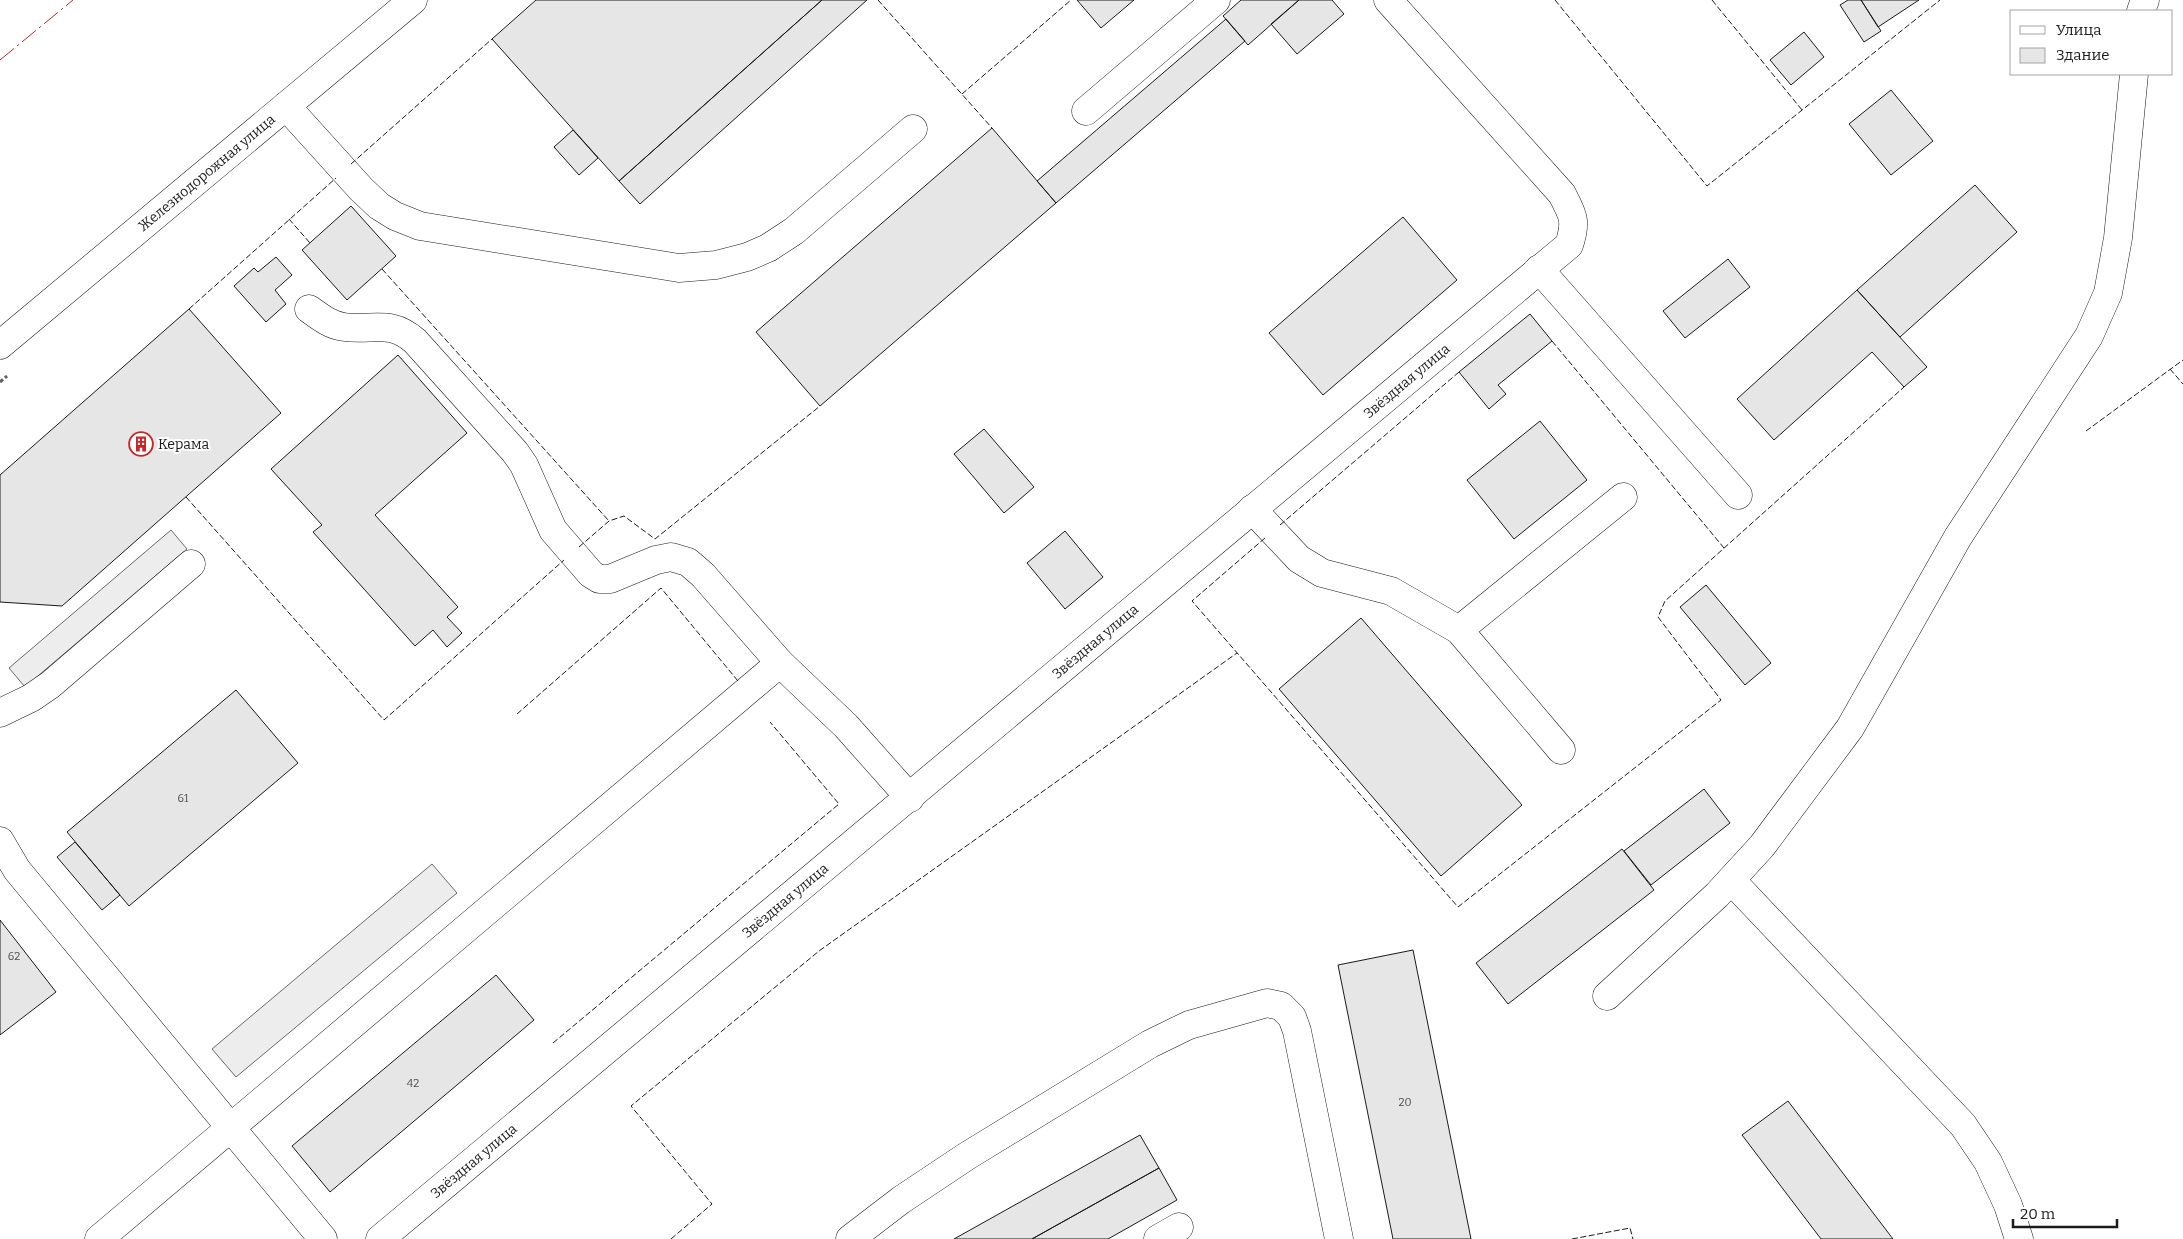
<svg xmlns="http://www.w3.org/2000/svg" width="2183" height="1239" viewBox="0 0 2183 1239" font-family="Bitter,serif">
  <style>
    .parking { fill: #ededed; stroke: #6a6a6a }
    .building { fill: #e6e6e6; stroke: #1a1a1a }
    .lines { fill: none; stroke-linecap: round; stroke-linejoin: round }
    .minor-casing { stroke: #1a1a1a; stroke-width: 29 }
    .path { stroke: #5f5f5f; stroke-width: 3; stroke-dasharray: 4 2.5; stroke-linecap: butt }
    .minor { stroke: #fff; stroke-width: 28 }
    .fence { stroke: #1a1a1a; stroke-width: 1; stroke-dasharray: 6 2.5; stroke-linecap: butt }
    .power { stroke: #c62828; stroke-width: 1; stroke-dasharray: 18 4 2.5 4; stroke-linecap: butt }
    .labels { text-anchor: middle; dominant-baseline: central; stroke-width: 4; stroke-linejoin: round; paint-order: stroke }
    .number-label { font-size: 11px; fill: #4d4d4d }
    .street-label { font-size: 14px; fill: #1a1a1a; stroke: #fff }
    .poi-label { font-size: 14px; fill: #1a1a1a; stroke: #fff; text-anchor: start }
  </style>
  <rect width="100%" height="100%" fill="#fff"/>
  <path class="parking" d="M171 530 187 549 25 687 9 668Z
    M432 864 457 893 236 1077 212 1049Z"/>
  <path class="building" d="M536 0H822L619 181 492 39Z
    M822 0H867L640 204 619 181Z
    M1077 0H1134L1101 28Z
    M1241 0H1299L1248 45 1223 16Z
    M1299 0H1332L1344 14 1297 54 1271 24Z
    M1848 0H1861L1881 31 1864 42 1840 5Z
    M1861 0H1919L1878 27Z
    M1226 19 1245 41 1056 203 1037 181Z
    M1804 32 1824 57 1791 85 1770 60Z
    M1891 90 1933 141 1891 175 1849 124Z
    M992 128 1056 203 820 406 756 332Z
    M573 130 598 158 579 175 554 147Z
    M1975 185 2017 232 1900 337 1857 290Z
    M351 206 396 256 347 300 302 250Z
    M1403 217 1457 280 1323 395 1269 333Z
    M276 257 292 275 275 290 286 304 266 322 234 286 254 268 258 272Z
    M1728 259 1750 287 1685 338 1663 311Z
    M1857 290 1927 367 1904 387 1872 352 1774 440 1737 399Z
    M189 309 281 413 62 606 0 602V475Z
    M1530 314 1552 341 1498 385 1506 394 1489 409 1459 372Z
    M398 355 467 433 375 515 458 607 447 617 462 633 447 647 433 630 415 646 313 532 322 525 271 469Z
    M1540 421 1587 480 1514 539 1467 480Z
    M984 429 1034 487 1004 513 954 454Z
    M1065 531 1103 577 1065 609 1027 563Z
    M1706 585 1771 663 1745 685 1680 607Z
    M1361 618 1522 805 1441 876 1279 689Z
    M236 690 298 763 129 906 67 832Z
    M1704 789 1730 823 1651 885 1624 851Z
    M75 842 120 895 102 910 57 857Z
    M1622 849 1654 890 1508 1004 1476 963Z
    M0 920 56 992 0 1035Z
    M1413 950 1471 1239H1393L1338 965Z
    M496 975 534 1020 330 1192 292 1146Z
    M1788 1101 1893 1239H1821L1742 1135Z
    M1140 1135 1159 1168 1032 1239H954Z
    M1159 1168 1177 1200 1108 1239H1032Z"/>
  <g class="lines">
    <g class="minor-casing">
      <g id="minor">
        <path d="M2141 11 2145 0"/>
        <path d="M286 106 361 189 379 206 395 216 420 226 679 268 716 265 747 257 768 248 794 231 913 129"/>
        <path d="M1086 111 1216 0"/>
        <path d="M1539 269 1738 495"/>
        <path d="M309 309C320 317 330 325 344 327 373 331 390 319 415 341L515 452 524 465 553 530 591 574 599 579H610L656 560 671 557 688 562 703 575 780 663 846 726 910 798"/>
        <path id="s1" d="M0 345 413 0"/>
        <path d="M1252 509 1299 559 1322 573 1391 591 1459 630"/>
        <path d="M0 713 31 698 50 685 191 564"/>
        <path d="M1561 750 1459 630 1623 497"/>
        <path d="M0 841 17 870 323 1239"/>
        <path d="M1731 880 1963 1125 1988 1162 2008 1205 2019 1239"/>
        <path d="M1607 996 1717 895 1762 846 1850 728 1958 537 2089 336 2108 293 2118 238 2134 74"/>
        <path d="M99 1239 780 663"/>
        <path id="s2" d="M380 1239 1569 245C1577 221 1573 215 1562 194L1388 0"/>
        <path d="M850 1239 901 1200 967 1156 1150 1044 1189 1025 1267 1003 1281 1006 1292 1017 1297 1031 1339 1239"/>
        <path d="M1158 1239 1179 1227"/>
      </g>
    </g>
    <path class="path" d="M0 382 7 376"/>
    <use href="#minor" class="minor"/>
    <path class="fence" d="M878 0 992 128
      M1555 0 1707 186 1940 0
      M1712 0 1802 110
      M962 94 1071 0
      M351 164 492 39
      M289 219 310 243
      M382 269 609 521
      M189 309 336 178
      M1552 341 1724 548
      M2170 369 2183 384
      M2086 431 2183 360
      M186 497 384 720 564 560
      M1280 525 1459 372
      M1265 538 1192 601 1458 907 1721 700 1658 617 1665 601 1904 387
      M579 547 609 521 624 516 655 539 820 406
      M517 714 661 588 738 681
      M553 1043 839 804 770 722
      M671 1239 712 1204 631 1106 819 951 1237 653
      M1572 1239 1630 1228 1633 1239"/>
    <path class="power" d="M0 60 73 0"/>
  </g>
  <defs>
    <g id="building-ring" transform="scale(1.25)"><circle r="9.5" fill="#fff" stroke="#c62828" stroke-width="1.5"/><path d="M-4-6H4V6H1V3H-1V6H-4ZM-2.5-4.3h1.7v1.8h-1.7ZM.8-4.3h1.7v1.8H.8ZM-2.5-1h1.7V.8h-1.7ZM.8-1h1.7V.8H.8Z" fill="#c62828"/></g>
  </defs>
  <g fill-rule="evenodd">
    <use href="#building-ring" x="141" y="444"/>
  </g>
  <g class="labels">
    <g class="number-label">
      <text x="183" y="798">61</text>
      <text x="14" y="956">62</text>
      <text x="413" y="1083">42</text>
      <text x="1405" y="1102">20</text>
    </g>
    <g class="street-label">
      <text stroke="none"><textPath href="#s1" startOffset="269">Железнодорожная улица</textPath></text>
      <text stroke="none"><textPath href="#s2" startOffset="1338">Звёздная улица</textPath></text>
      <text stroke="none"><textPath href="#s2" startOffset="932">Звёздная улица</textPath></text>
      <text stroke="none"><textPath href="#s2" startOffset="528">Звёздная улица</textPath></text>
      <text stroke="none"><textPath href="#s2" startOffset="122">Звёздная улица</textPath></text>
    </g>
    <g class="poi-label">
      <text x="158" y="444">Керама</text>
    </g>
  </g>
  <rect x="2010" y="10" width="162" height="65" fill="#ffffff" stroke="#a3a3a3"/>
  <rect x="2020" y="26" width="25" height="8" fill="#ffffff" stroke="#a3a3a3"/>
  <text x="2056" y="35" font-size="15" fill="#1a1a1a">Улица</text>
  <rect x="2020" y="48" width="25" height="15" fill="#e6e6e6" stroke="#a3a3a3"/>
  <text x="2056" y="60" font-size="15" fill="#1a1a1a">Здание</text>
  <path d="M2013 1219v8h104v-8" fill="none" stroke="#1a1a1a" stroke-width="2.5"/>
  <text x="2020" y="1219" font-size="15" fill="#1a1a1a" stroke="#ffffff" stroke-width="4" paint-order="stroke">20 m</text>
</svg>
